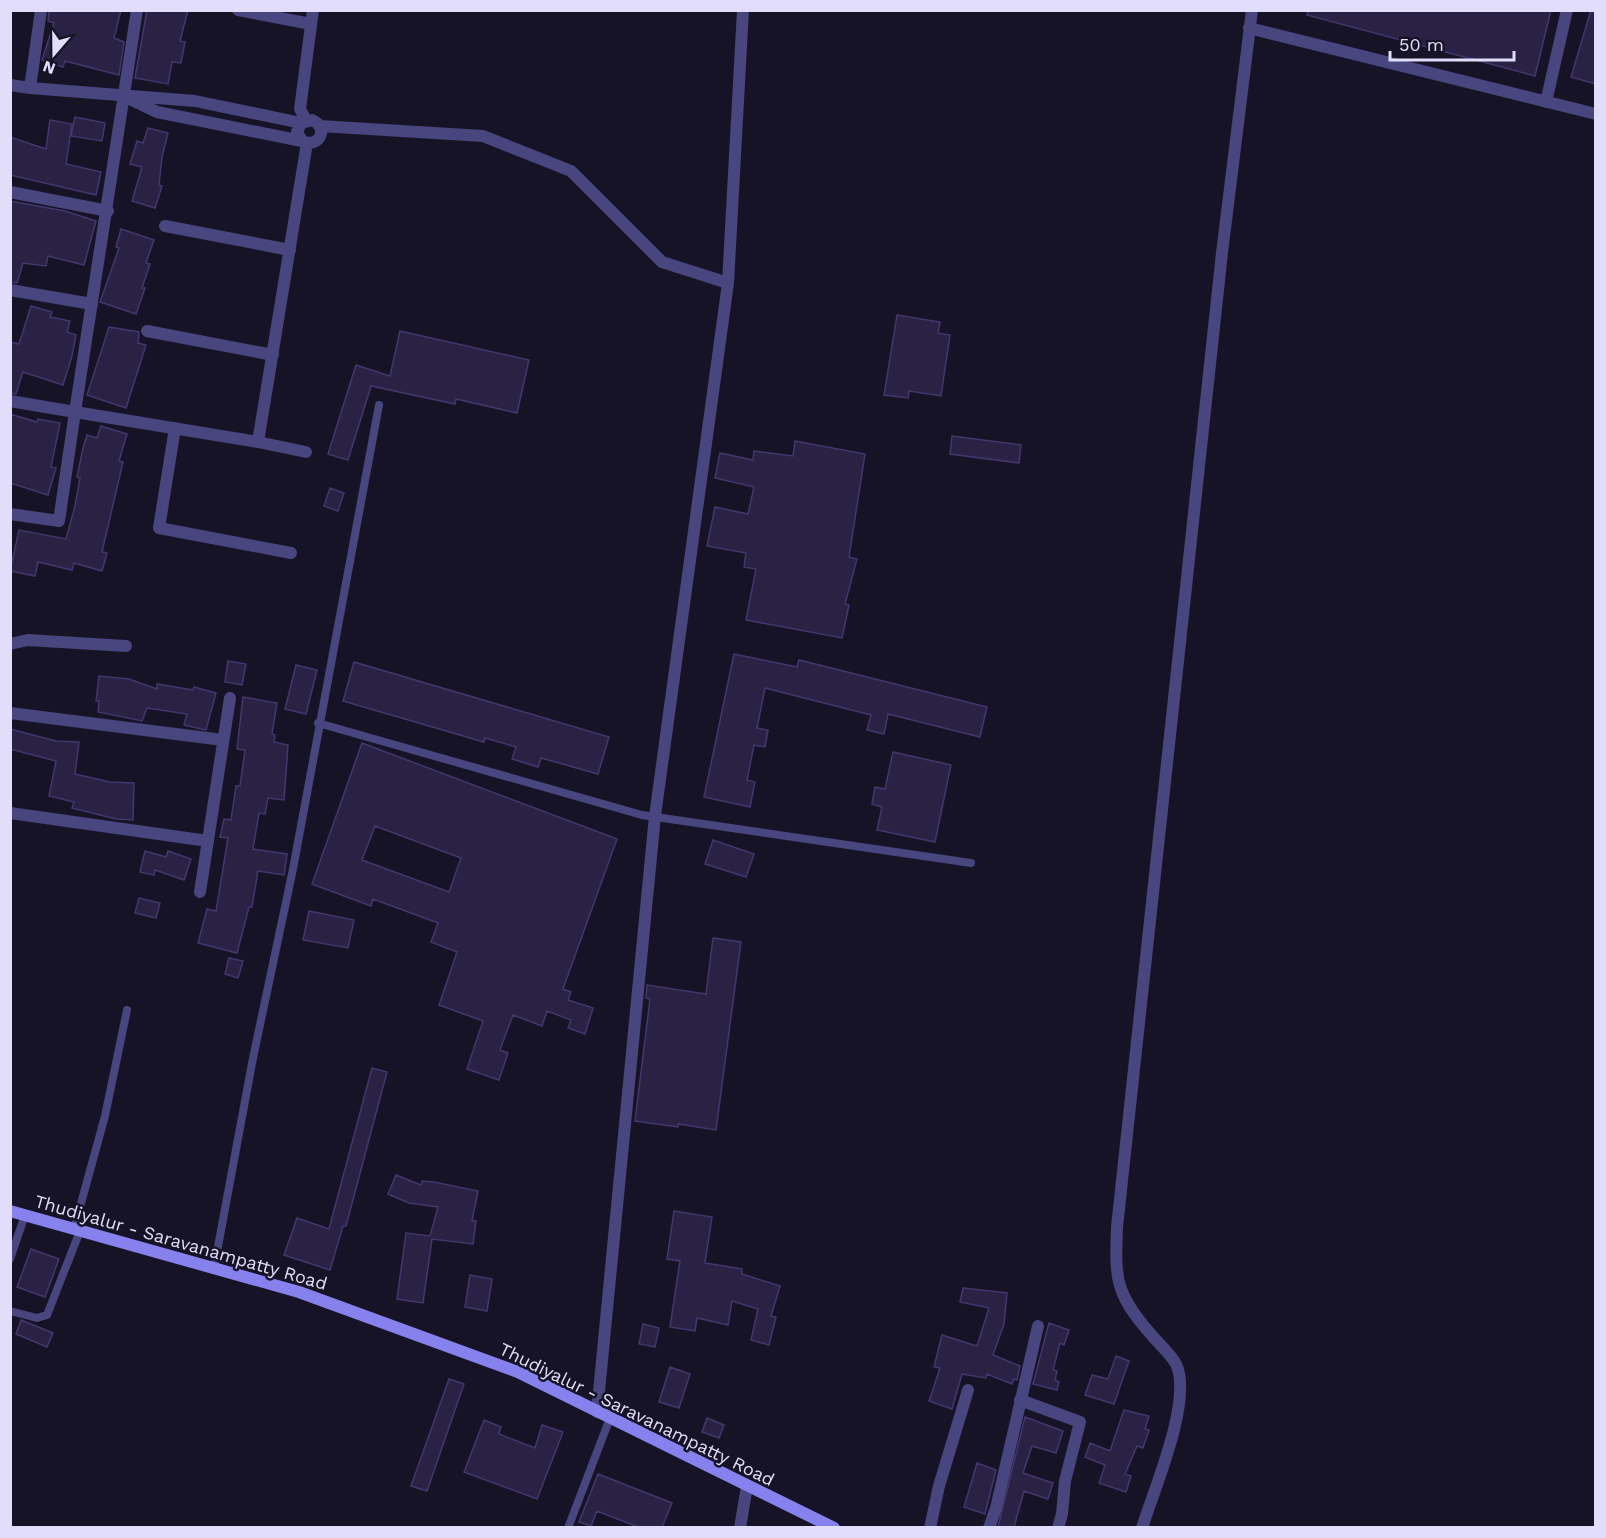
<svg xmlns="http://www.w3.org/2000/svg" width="1606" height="1538" viewBox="0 0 1606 1538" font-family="'Work Sans',sans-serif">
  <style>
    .building { fill: #2a2245; stroke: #43376e; stroke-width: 1.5; fill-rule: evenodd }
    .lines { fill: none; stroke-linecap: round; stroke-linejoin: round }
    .service { stroke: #48457f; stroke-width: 8 }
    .minor { stroke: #48457f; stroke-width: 12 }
    .secondary { stroke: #8781ee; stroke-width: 12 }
    .labels { text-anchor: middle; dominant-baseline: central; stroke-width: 5; stroke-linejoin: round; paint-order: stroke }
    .street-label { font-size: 18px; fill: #e1ddfa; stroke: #171326 }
  </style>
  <rect width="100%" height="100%" fill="#171326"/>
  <path class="building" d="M49 10H121L114 38 124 42 119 75 65 61 63 67 42 60 54 23 48 21Z
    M147 10H188L180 41 185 42 181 63 172 62 168 84 135 78Z
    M1308 10H1551L1535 76 1307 15Z
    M1591 10H1596V84L1571 77Z
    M75 117 105 123 102 141 71 136Z
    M50 120 72 124 66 164 101 172 96 195 10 175V137L46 149Z
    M148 128 168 133 162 157 159 185 162 186 155 208 132 201 142 167 130 164 137 141 143 143Z
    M10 201 65 211 96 221 84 265 48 256 46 266 23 263 17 283 10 282Z
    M121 229 154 240 146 263 150 264 142 288H145L136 314 100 302 119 248 116 247Z
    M31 306 52 312 50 317 70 321 67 332 76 335 72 356 63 385 23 372 16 394 10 393V342L19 344Z
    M897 315 940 322 938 333 950 335 941 396 909 391 908 398 884 395Z
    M109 327 139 332 138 343 146 345 126 408 87 395Z
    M400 331 529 360 517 413 456 399 455 404 371 386 348 460 328 454 356 365 390 376Z
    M10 414 37 422 38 419 60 423 51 467 56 468 48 495 10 483Z
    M101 426 127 434 119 461 123 462 102 552 107 553 102 571 74 563 72 570 38 562 35 576 10 571 19 530 66 539 75 506 80 478 77 477 83 448 87 435 97 438Z
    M952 436 1021 445 1019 463 950 454Z
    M795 441 865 454 849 557 857 559 845 604 849 605 842 638 746 620 756 569 744 567 746 553 707 546 715 507 748 514 754 487 715 478 720 453 753 460 754 451 793 456Z
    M330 488 344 493 338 511 324 506Z
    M734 654 797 667 799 660 987 707 980 737 888 714 884 734 867 730 871 715 765 688 757 728 768 730 765 747 754 745 747 780 755 782 750 807 704 797Z
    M228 661 246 664 242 685 225 682Z
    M354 662 609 737 598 774 541 758 538 767 512 759 516 747 485 738 484 742 343 701Z
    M296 665 317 670 306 714 285 709Z
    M99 676 129 679 157 689V684L193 690 194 687 216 693 206 730 184 725 187 714 147 708 142 721 98 712 99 701H96Z
    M243 697 277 703 272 734 275 735 274 742 288 745 284 800 268 798 265 814 259 813 253 849 287 854 284 875 258 871 252 907H249L237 953 198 943 207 909 216 911 228 838 220 837 224 819 231 820 236 786H240L245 750 237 749Z
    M10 729 56 741 79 742 75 774 110 782 134 783 133 820 116 819 72 808 74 802 49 796 56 761 10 749Z
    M362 743 617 839 563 989 571 992 568 1000 593 1008 585 1034 568 1028 571 1020 547 1011 542 1026 513 1015 500 1050 508 1053 499 1080 467 1069 483 1021 439 1005 457 952 431 942 438 923 373 899 371 906 312 884ZM375 826 461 858 449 892 362 860Z
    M893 752 951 765 935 842 877 830 882 807 872 804 875 787 885 789Z
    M713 840 754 854 746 877 705 864Z
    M145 851 166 857 168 851 191 859 184 880 155 870 154 875 140 872Z
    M139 898 160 903 156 918 135 913Z
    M309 911 354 920 348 948 303 940Z
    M713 938 741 942 716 1130 678 1124V1127L635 1121 650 999 646 998 647 985 706 994Z
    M229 958 243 961 238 978 225 974Z
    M372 1068 387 1072 346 1226H343L330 1270 284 1255 297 1218 329 1229Z
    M396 1175 421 1185 422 1181 434 1182 478 1191 472 1221H476L473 1244 432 1239 423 1303 397 1299 406 1233 430 1236 438 1207 409 1203 388 1194Z
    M674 1211 712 1217 705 1263 742 1269V1274L780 1286 771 1316 776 1317 769 1345 751 1340 758 1309 732 1301 728 1325 697 1318 695 1331 670 1327 680 1261 667 1259Z
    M31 1249 59 1259 45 1297 17 1287Z
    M470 1275 492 1279 487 1311 465 1307Z
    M963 1288 1007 1293 1004 1324 993 1355 1020 1366 1017 1380 1014 1379 1012 1384 987 1374 986 1378 962 1374 952 1409 929 1401 940 1368 934 1367 942 1335 977 1346 989 1308 960 1302Z
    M21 1320 53 1333 47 1347 16 1334Z
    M1049 1323 1069 1330 1064 1345 1060 1343 1053 1370 1057 1371 1055 1380 1059 1382 1057 1390 1033 1384Z
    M643 1324 659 1328 655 1347 639 1344Z
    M1116 1356 1129 1361 1114 1404 1085 1395 1092 1375 1108 1379Z
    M670 1367 690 1374 679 1408 659 1402Z
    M449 1379 464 1384 427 1491 411 1486Z
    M1124 1410 1149 1416 1145 1429 1149 1430 1143 1448 1137 1446 1125 1474 1131 1476 1126 1492 1099 1483 1105 1465 1085 1457 1090 1443 1110 1451Z
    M1025 1417 1063 1431 1056 1453 1032 1446 1023 1473 1053 1483 1048 1499 1024 1491 1014 1527H998Z
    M707 1418 724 1425 719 1438 702 1432Z
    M484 1420 501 1427 499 1434 535 1448 542 1425 563 1432 537 1499 464 1472Z
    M977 1463 996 1470 985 1514 964 1507Z
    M598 1474 672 1503 662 1527H638L597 1511 591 1526 579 1522Z"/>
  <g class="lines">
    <path class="service" d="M318 723 642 815 971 863
      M74 1229 105 1116 127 1010
      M10 1259 25 1215
      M214 1268 253 1058 293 869 379 405
      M10 1311 37 1318 47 1315 80 1231
      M568 1528 610 1418"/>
    <path class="minor" d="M137 10 75 412 258 442 306 452
      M238 10 311 24
      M1249 28 1596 114
      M10 85 30 88 41 10
      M30 88 195 101 301 123 312 120C329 127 320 149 302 141L297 132 301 123
      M128 98 157 112 302 141
      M1546 102 1567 10
      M306 120 300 109 313 10
      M320 126 483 136 571 171 662 262 728 283
      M10 192 108 211
      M165 226 290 250
      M10 290 92 304
      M147 331 273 355
      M10 401 75 412 59 521 10 514
      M175 428 159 528 291 553
      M258 442 307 143
      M10 644 28 640 126 646
      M10 713 223 740
      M10 813 208 841
      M200 892 230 698
      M1020 1400 1080 1422 1065 1481 1062 1514 1058 1528
      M597 1412 655 816 728 283 743 10
      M740 1528 747 1486
      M930 1528 939 1486 968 1390
      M989 1528 996 1508 1038 1326
      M1142 1528C1154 1489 1193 1400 1176 1364 1170 1353 1157 1342 1149 1332 1115 1293 1115 1278 1117 1227L1222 253 1252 10"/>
    <path class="secondary" d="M10 1211 299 1292 518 1372 834 1528"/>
  </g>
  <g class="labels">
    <g class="street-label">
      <text transform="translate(181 1242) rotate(16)">Thudiyalur - Saravanampatty Road</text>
      <text transform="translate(637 1414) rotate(26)">Thudiyalur - Saravanampatty Road</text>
    </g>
  </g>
  <rect width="1606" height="1538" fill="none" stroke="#e1ddfa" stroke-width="24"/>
  <g transform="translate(54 54) rotate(200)" stroke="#171326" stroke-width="4.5" paint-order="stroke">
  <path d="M0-4.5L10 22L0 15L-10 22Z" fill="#e1ddfa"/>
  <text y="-9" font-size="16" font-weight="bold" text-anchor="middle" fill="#e1ddfa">N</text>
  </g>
  <path d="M1390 51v9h124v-9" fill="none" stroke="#e1ddfa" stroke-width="3"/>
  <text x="1399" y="51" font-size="18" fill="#e1ddfa" stroke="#171326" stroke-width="4.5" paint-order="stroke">50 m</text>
</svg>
